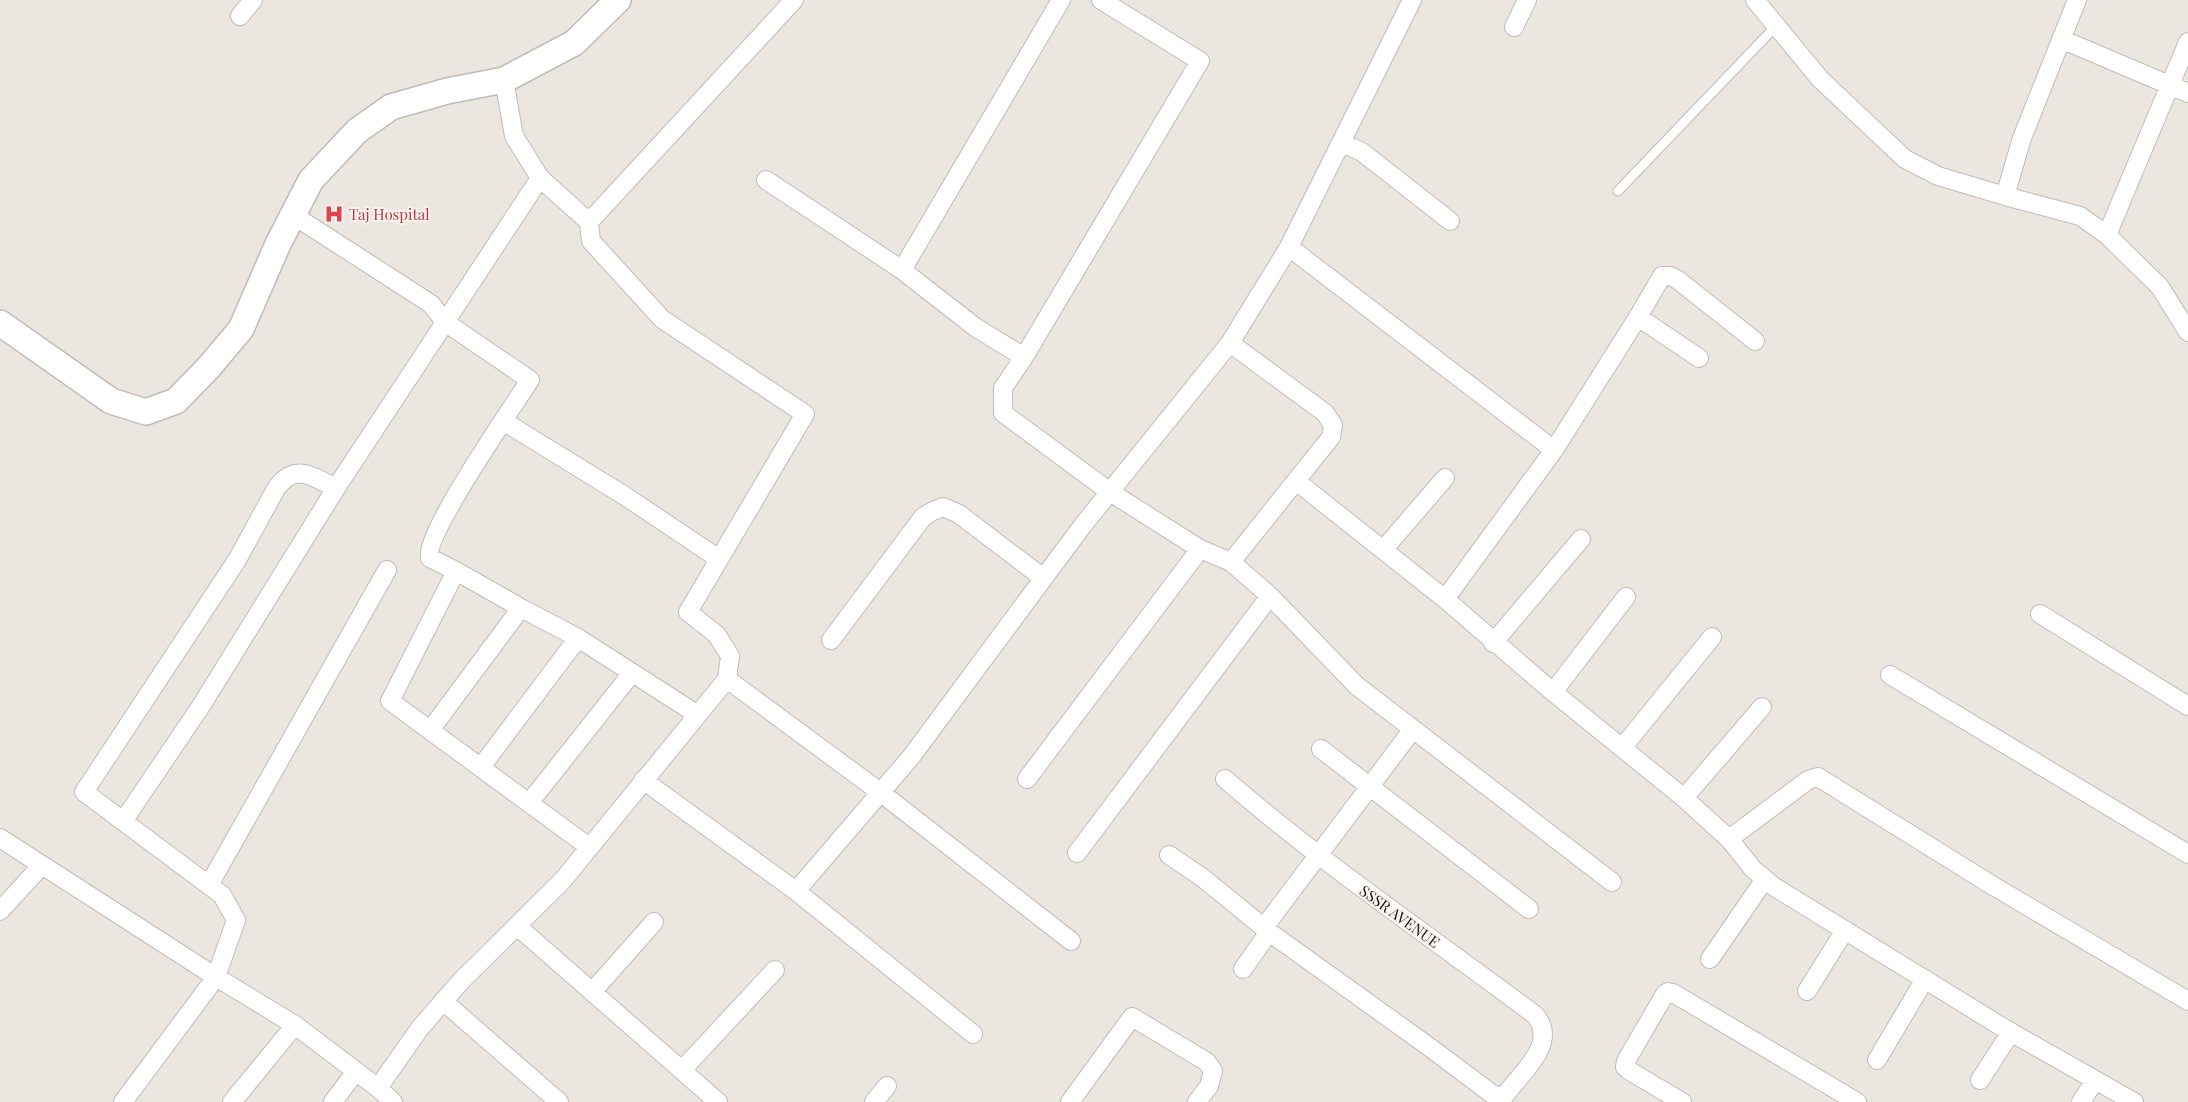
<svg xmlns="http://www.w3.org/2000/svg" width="2188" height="1102" viewBox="0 0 2188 1102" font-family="'Playfair Display',serif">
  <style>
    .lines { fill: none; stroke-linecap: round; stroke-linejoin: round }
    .lane-casing { stroke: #c1bbb5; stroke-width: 11 }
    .street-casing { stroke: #c1bbb5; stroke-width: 20 }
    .secondary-casing { stroke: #c1bbb5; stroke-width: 28 }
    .lane { stroke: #fff; stroke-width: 9 }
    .street { stroke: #fff; stroke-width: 18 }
    .secondary { stroke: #fff; stroke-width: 25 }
    .labels { text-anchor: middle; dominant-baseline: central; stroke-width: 4; stroke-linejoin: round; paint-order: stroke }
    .health-label { font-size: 15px; fill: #be3a42; stroke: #f9f3ed; text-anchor: start }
    .street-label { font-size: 15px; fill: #161412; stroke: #f9f3ed }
  </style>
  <rect width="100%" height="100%" fill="#ece6e0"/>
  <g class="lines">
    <g class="lane-casing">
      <path id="lane" d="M1618 191 1776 26"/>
    </g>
    <g class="street-casing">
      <path id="street" d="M1412 0 1289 247 1554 450 1445 599 1553 692 1684 798 1729 839 1753 869 1773 886 2007 1030 2134 1102
        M1755 0 1820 79 1905 159 1938 176 2005 196 2080 216 2107 235 2160 287 2188 332
        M240 16 253 0
        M1514 27 1527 0
        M2061 39 2188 93
        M1342 143 1362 152 1450 221
        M766 180 902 270 975 327 1024 357 1200 61 1101 0
        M2005 196 2022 138 2077 0
        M293 215 431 304 445 322 530 380C514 405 423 536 430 558L456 571
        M589 222 794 0
        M2107 235 2188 42
        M902 270 1061 0
        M1638 317 1662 276H1670L1678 280 1755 341
        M1024 357 1003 388V413L1110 492 1200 549
        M503 421 625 496 719 559
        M1554 450 1638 317 1699 358
        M1296 481 1445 599
        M1383 550 1445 478
        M1270 596 1357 686 1612 882
        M521 608 578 638
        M2040 614 2188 706
        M831 640 923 517 933 511 943 507 959 514 1043 578
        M1493 643 1581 539
        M1890 675 2188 854
        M727 679 880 792 1071 941
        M1553 692 1626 597
        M431 729 521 608 456 571 390 701 589 847
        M1622 748 1712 637
        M1321 749 1529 909
        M481 767 578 638 698 715
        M1027 779 1200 549 1231 562
        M643 780 796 891 911 757 1083 525 1230 343
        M1684 798 1762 707
        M529 803 632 673
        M124 820 201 706 336 488 540 178
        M0 838 216 977 295 1025 378 1088 393 1102
        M1729 839 1808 780 1818 777 1990 884 2188 1001
        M1077 853 1270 596 1231 562 1331 437 1333 425 1325 413 1230 343 1289 247
        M1169 855 1203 878 1269 932 1428 1046 1492 1094 1503 1098C1519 1074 1560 1044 1535 1015 1431 937 1323 864 1225 779
        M209 885 387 570
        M796 891 973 1034
        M0 911 42 865
        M517 926 718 1102
        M1710 959 1765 879
        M1243 969 1269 932 1265 926 1413 729
        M1807 991 1845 930
        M592 992 654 922
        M443 1001 559 1102
        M1877 1060 1925 979
        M682 1070 775 970
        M1980 1080 2011 1032
        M378 1088 420 1028 461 981 563 880 727 679 730 656 717 635 688 612 805 414 662 319 591 241 589 222 540 178 514 136 504 80
        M123 1102 216 977 236 920 222 895 84 792 237 560 277 487C297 462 312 477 336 488
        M232 1102 295 1025
        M333 1102 356 1071
        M874 1102 887 1086
        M1070 1102 1132 1017 1207 1062 1213 1071 1209 1086 1197 1102
        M1682 1102 1628 1070 1625 1067 1626 1061 1665 994 1668 992 1673 993 1857 1102
        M2081 1102 2095 1080"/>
    </g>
    <g class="secondary-casing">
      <path id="secondary" d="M0 323 111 401 146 412 176 401 209 367 241 329 278 244 311 180 357 131 391 107 447 91 504 80 574 43 618 0"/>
    </g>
    <use href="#lane" class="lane"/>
    <use href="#street" class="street"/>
    <use href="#secondary" class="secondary"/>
  </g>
  <defs>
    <g id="hospital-bare" transform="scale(1.5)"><path d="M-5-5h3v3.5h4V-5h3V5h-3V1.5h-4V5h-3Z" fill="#e0444e" stroke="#f9f3ed" stroke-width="2.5" paint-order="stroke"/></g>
  </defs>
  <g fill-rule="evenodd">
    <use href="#hospital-bare" x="334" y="214"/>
  </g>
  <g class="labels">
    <g class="health-label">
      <text x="349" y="214">Taj Hospital</text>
    </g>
    <g class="street-label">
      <text transform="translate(1400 916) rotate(36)">SSSR AVENUE</text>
    </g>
  </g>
</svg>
